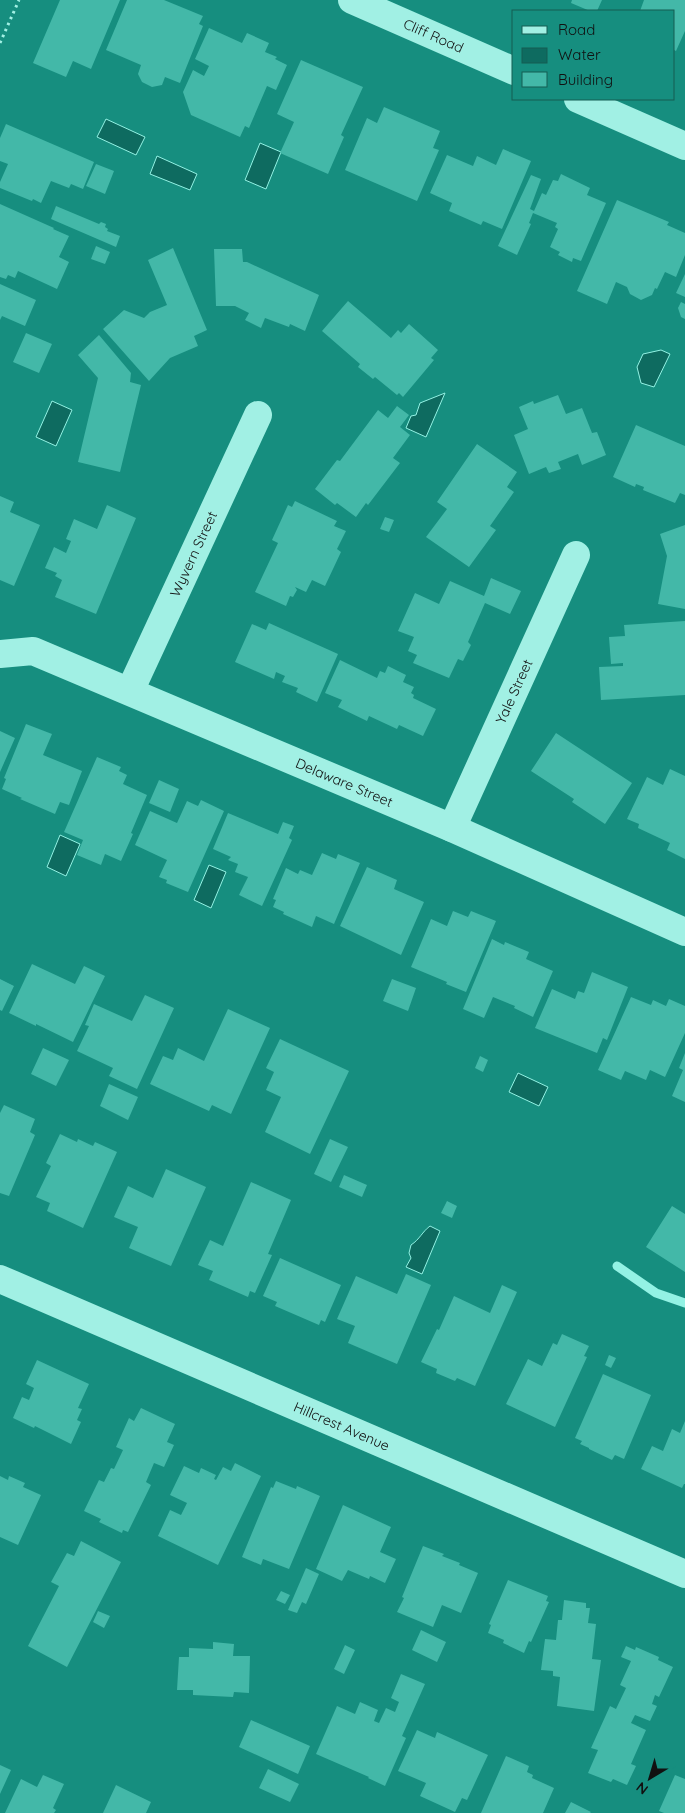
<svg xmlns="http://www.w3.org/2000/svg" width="685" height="1813" viewBox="0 0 685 1813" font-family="Quicksand,sans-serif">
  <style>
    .water { fill: #0e6b60; stroke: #93f2e4 }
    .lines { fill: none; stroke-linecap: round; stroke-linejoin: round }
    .stream { stroke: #93f2e4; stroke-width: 9 }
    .building { fill: #43b8a8 }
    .path { stroke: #a1f0e4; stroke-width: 3; stroke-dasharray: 2.5 4; stroke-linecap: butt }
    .minor { stroke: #a1f0e4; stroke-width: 28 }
    .labels { text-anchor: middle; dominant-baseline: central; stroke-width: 4; stroke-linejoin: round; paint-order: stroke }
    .street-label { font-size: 14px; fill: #111; stroke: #168e7f }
  </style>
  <rect width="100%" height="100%" fill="#168e7f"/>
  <path class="water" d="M106 119 145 137 136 155 97 137Z
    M260 143 281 152 266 189 245 180Z
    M157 156 197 174 190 190 150 174Z
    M661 350 670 354 654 387 641 383 637 367 643 354Z
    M445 393 426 437 406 428 411 416 416 415 420 403Z
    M52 401 72 410 56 446 36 437Z
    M60 835 80 844 66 876 47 867Z
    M209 865 226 872 211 908 194 900Z
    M518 1073 548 1087 539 1106 509 1092Z
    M430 1226 440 1231 422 1274 406 1267 411 1258 409 1253 411 1245C420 1239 422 1232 430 1226Z"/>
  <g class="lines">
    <path class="stream" d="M617 1266 656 1293 685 1303"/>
  </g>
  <path class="building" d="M60 0H120L91 69 73 61 66 77 33 63Z
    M127 0H164L203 16 199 24 203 26 180 83 165 77 162 85 152 87 142 82 138 74 141 65 106 50Z
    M572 0H602L597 11H590L571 3Z
    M644 0H685V31L676 51 674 50V11H640Z
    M209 28 242 43 247 33 269 43 265 52 277 57 275 59 287 65 276 90 267 86 249 128 245 126 240 137 191 115 183 92 193 70 204 76 209 66 195 59Z
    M301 60 363 87 341 135 344 137 328 174 280 153 294 122 277 114Z
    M384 107 440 131 433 148 439 150 417 201 345 170 367 118 377 123Z
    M6 124 94 162 83 189 71 184 69 188 51 181 41 203 33 199 32 201 0 188V182L8 164 0 161V138Z
    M503 149 531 161 502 229 483 221 481 225 449 211 452 203 430 193 447 155 473 166 477 156 496 165Z
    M96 164 114 171 105 194 86 186Z
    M561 174 590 188 587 195 606 203 581 261 573 258 572 262 558 255 560 252 550 247 558 229 555 227 557 223 533 213 529 223 531 224 517 255 498 246 531 175 541 179 530 209 534 211 542 193 546 195 553 180 558 181Z
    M617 200 669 222 667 225 685 233V255L676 277 665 272 657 289 655 288 652 295 641 300 630 294 627 287 616 282 607 304 577 291Z
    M0 204 54 228 53 229 69 236 59 257 69 262 57 289 18 271 15 278 8 275 6 279 0 277Z
    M56 206 99 224 101 222 106 224 105 227 108 229 107 231 120 236 116 247 51 219Z
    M96 246 110 252 105 264 91 259Z
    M173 248 207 330 194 336 198 346 170 358 149 381 103 329 124 310 144 318 150 312 167 305 148 260Z
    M214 249H242L243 262H247L319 295 305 331 290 324 289 327 265 318 261 328 245 320 249 313 235 306H216Z
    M685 274V297L676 293Z
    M0 284 36 300 25 326 2 316 0 320Z
    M348 301 391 338 398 330 401 333 409 324 438 350 431 358 434 360 403 397 399 393 397 395 375 377 373 379 358 367 360 364 322 331Z
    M681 302 685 304V319L681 317 678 308Z
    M26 333 52 344 39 373 13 362Z
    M99 335 131 373 130 382 141 385 120 472 78 462 98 378 78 355Z
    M558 395 566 414 582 408 592 433 597 432 606 455 582 465 578 454 558 462 561 469 549 473 546 467 529 474 514 435 528 429 519 407 533 401 534 404Z
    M397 406 409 415 400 427 410 435 393 458 400 463 368 505 366 503 356 517 337 503 335 505 315 489 337 460 340 461 378 410 388 418Z
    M636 425 685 446V495L680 493 675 503 643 490 644 487 636 484 635 487 613 477Z
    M477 444 517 472 507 487 514 492 490 526 496 530 469 567 426 537 447 509 437 502Z
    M0 496 14 502 10 512 40 525 14 586 0 580Z
    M295 501 337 521 334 526 346 531 337 549 341 552 325 586 312 580 306 592 295 587 297 590 293 597 290 596 286 606 255 592 278 543 272 540 288 505 292 507Z
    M107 505 136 518 96 614 55 597 62 580 55 576 57 573 45 568 54 547 66 553 71 541 66 539 74 519 97 529Z
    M385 517 394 520 389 532 380 529Z
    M685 525V609L658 604 667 556 660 534Z
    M491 578 521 591 510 614 485 603 468 642 471 645 463 661 458 659 449 678 413 663 417 655 408 651 414 637 398 631 415 593 439 604 450 581 484 596Z
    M685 621V695L601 700 599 667 623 666V663L611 664 609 637 625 636 624 625Z
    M269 623 338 654 317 702 296 692 298 688 282 682 285 676 276 672 274 679 235 662 252 624 266 630Z
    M340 660 377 678 380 671 385 673 388 666 406 675 403 682 414 687 411 693 414 695 413 698 436 709 423 736 399 725 397 729 369 716 367 721 338 707 342 700 325 693Z
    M26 724 52 734 43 755 82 771 69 805 60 802 55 814 20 799 22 798 2 789 6 779 4 778Z
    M0 731 15 738 0 772Z
    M556 733 632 783 605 824 572 802 574 799 531 771Z
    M97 757 121 767 119 771 127 775 123 784 147 795 131 833 133 834 121 861 105 854 101 865 77 855 83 840 64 832Z
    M670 769 685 776V859L667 850 670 843 638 828 639 824 627 819 647 777 663 785Z
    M159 780 179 789 170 812 149 803Z
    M201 800 224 811 188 892 166 883 167 880 159 877 167 860 135 845 150 811 177 823 187 801 198 806Z
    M228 813 278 834 283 822 294 826 289 838 292 840 262 906 239 895 248 877 235 872 238 864 228 860 231 857 213 849Z
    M322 853 336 859 338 854 360 863 334 924 316 916 312 927 283 914 284 912 273 907 276 900 273 899 286 868 298 874 300 870 312 875Z
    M367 867 397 880 394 889 424 902 401 955 340 926Z
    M453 911 468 917 471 911 496 921 466 992 446 984 447 982 411 967 431 919 447 926Z
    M492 939 504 945 505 942 529 952 526 959 553 971 533 1017 514 1008 515 1006 493 997 484 1018 463 1009Z
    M32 964 75 984 84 966 105 976 73 1042 36 1024V1026L9 1013Z
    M592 972 628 987 607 1040 603 1038 597 1053 535 1028 552 989 575 999 578 991 584 993Z
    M0 979 14 986 2 1011 0 1010Z
    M392 979 416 988 408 1011 383 1001Z
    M145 995 174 1008 137 1089 109 1076 113 1068 77 1051 89 1026 85 1025 94 1004 132 1021Z
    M631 997 651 1005 653 1000 666 1006 669 999 685 1006V1033L665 1077 650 1070 646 1080 625 1071 621 1080 598 1070Z
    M228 1009 270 1028 231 1114 212 1105 209 1111 150 1084 163 1056 173 1060 178 1048 204 1061Z
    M280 1039 349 1071 310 1154 265 1132 281 1097 266 1090 274 1072 266 1068Z
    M43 1048 69 1060 56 1086 31 1074Z
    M685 1053V1102L672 1096 683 1070 679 1068Z
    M480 1056 488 1060 483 1072 475 1068Z
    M109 1084 138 1097 128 1120 100 1106Z
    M4 1105 35 1119 30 1132 35 1135 9 1196 0 1193V1113Z
    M60 1134 77 1142 78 1139 93 1146 95 1142 117 1152 83 1228 47 1211 50 1203 36 1197 51 1166 46 1163Z
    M330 1139 348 1147 331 1182 314 1174Z
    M166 1169 206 1187 171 1266 129 1248 138 1227 114 1217 128 1186 153 1198Z
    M344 1175 367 1185 362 1197 339 1187Z
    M251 1182 291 1200 268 1254 272 1255 255 1293 250 1291 248 1297 209 1280 213 1271 198 1265 210 1240 223 1246Z
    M447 1201 457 1206 452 1218 441 1213Z
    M672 1206 685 1214V1272L646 1247Z
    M280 1258 341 1285 325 1322 321 1320 319 1325 275 1306 277 1302 263 1296Z
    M406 1274 431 1285 397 1364 348 1343 355 1326 337 1319 356 1276 397 1294Z
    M502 1285 517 1292 475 1386 457 1378 455 1381 436 1373 437 1369 421 1362 437 1329 439 1330 454 1296 490 1313Z
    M562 1334 589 1346 584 1356 587 1357 555 1427 506 1404 528 1359 542 1366 553 1343 557 1345Z
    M609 1355 616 1358 611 1368 605 1365Z
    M37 1360 89 1384 78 1408 82 1409 77 1420 81 1422 71 1444 35 1426 34 1428 13 1418 22 1397 29 1400 34 1388 26 1384Z
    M603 1374 651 1395 624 1459 615 1455 612 1460 589 1449V1448L580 1444 582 1441 575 1438Z
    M141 1408 175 1424 167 1442 174 1445 164 1467 154 1463 146 1482 151 1485 128 1532 123 1530 122 1533 99 1522 101 1519 84 1511 99 1480 104 1482 111 1468 114 1469 123 1450 116 1447 129 1418 134 1421Z
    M685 1421V1484H684L682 1488 641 1469 652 1446 663 1451 672 1429 680 1433Z
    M235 1463 261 1476 218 1565 158 1536 170 1510 181 1515 187 1503 170 1495 184 1466 199 1473 201 1468 216 1475 214 1479 216 1480 223 1467 231 1471Z
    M0 1476 8 1480 9 1476 25 1483 23 1487 41 1495 18 1545 0 1537Z
    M276 1481 296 1489 297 1486 320 1496 289 1569 263 1559 261 1565 242 1557 271 1487 273 1488Z
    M343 1505 391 1527 380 1552 396 1559 385 1583 370 1576 369 1579 348 1570 342 1581 316 1569Z
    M81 1541 121 1562 67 1667 28 1646 59 1586 51 1582 67 1553 74 1556Z
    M423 1546 444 1554 442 1556 460 1563 459 1565 478 1573 461 1613 442 1605 433 1627 397 1612 404 1598 402 1597Z
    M306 1568 319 1574 306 1604 302 1602 297 1613 288 1610Z
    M508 1580 548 1596 546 1601 549 1602 531 1642 529 1641 524 1653 503 1643 504 1640 488 1633 491 1625 489 1624Z
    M281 1591 290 1595 285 1604 276 1600Z
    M564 1600 586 1603V1608H590L588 1623 596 1624 592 1659 601 1660 594 1711 557 1706 560 1677 553 1676V1671L541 1670 545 1639 556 1640 558 1620H562Z
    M98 1611 110 1616 104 1628 93 1622Z
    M421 1630 446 1642 437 1662 412 1650Z
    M213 1642 234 1644 233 1656H250L249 1693 234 1692 233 1697 193 1695V1690H177L179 1657H189V1648L213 1649Z
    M345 1645 355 1650 344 1674 334 1669Z
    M626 1646 635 1650 636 1647 659 1657 658 1660 673 1667 659 1697 655 1695 652 1704 657 1706 650 1721 635 1715 631 1723 646 1730 631 1764 636 1766 627 1785 613 1779 611 1782 588 1773 598 1750 591 1748 610 1706 616 1709 626 1688 620 1685 631 1661 621 1657Z
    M401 1674 425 1684 402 1736 406 1738 385 1786 368 1778 369 1777 316 1754 337 1706 355 1714 360 1702 378 1710 374 1721 379 1723 386 1708 395 1712 399 1702 391 1698Z
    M251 1720 310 1746 298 1774 239 1747Z
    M417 1730 435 1738 437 1732 488 1755 467 1800 462 1798 455 1812 420 1796 426 1783 398 1771Z
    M506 1756 529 1766 527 1772 533 1775 532 1778 554 1788 543 1813H481Z
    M0 1765 11 1770 0 1794Z
    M268 1769 299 1784 290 1802 259 1788Z
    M43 1775 64 1784 53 1808 56 1810 54 1813H5L21 1779 37 1787Z
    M675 1775 685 1779V1813H664L659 1811Z
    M116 1785 151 1802 146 1813H103Z
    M571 1802 591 1812 590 1813H565Z"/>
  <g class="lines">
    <path class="path" d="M0 43 19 0"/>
    <g class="minor">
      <path id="s1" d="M352 0 514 71"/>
      <path d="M578 99 685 146"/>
      <path id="s2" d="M0 654 33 651 452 828 685 932"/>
      <path id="s3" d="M130 691 258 415"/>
      <path id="s4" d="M452 828 576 555"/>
      <path id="s5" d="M0 1279 685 1574"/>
    </g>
  </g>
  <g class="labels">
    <g class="street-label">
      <text stroke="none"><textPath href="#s1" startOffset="89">Cliff Road</textPath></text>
      <text stroke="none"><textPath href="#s3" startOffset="151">Wyvern Street</textPath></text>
      <text stroke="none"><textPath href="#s4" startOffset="150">Yale Street</textPath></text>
      <text stroke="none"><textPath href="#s2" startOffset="371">Delaware Street</textPath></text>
      <text stroke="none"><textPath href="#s5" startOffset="372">Hillcrest Avenue</textPath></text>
    </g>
  </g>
  <rect x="512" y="10" width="162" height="90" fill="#168e7f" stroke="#145c53"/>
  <rect x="522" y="26" width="25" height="8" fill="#a1f0e4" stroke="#145c53"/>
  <text x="558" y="35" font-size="15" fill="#111111">Road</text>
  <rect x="522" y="48" width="25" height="15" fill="#0e6b60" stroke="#145c53"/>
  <text x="558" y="60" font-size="15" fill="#111111">Water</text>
  <rect x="522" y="72" width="25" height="15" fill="#43b8a8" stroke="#145c53"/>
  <text x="558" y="85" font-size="15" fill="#111111">Building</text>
  <g transform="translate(650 1778) rotate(218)" stroke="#168e7f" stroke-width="4" paint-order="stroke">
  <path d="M0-4L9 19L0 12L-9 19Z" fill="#111111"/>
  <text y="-8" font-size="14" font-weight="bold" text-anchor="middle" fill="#111111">N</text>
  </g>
</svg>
